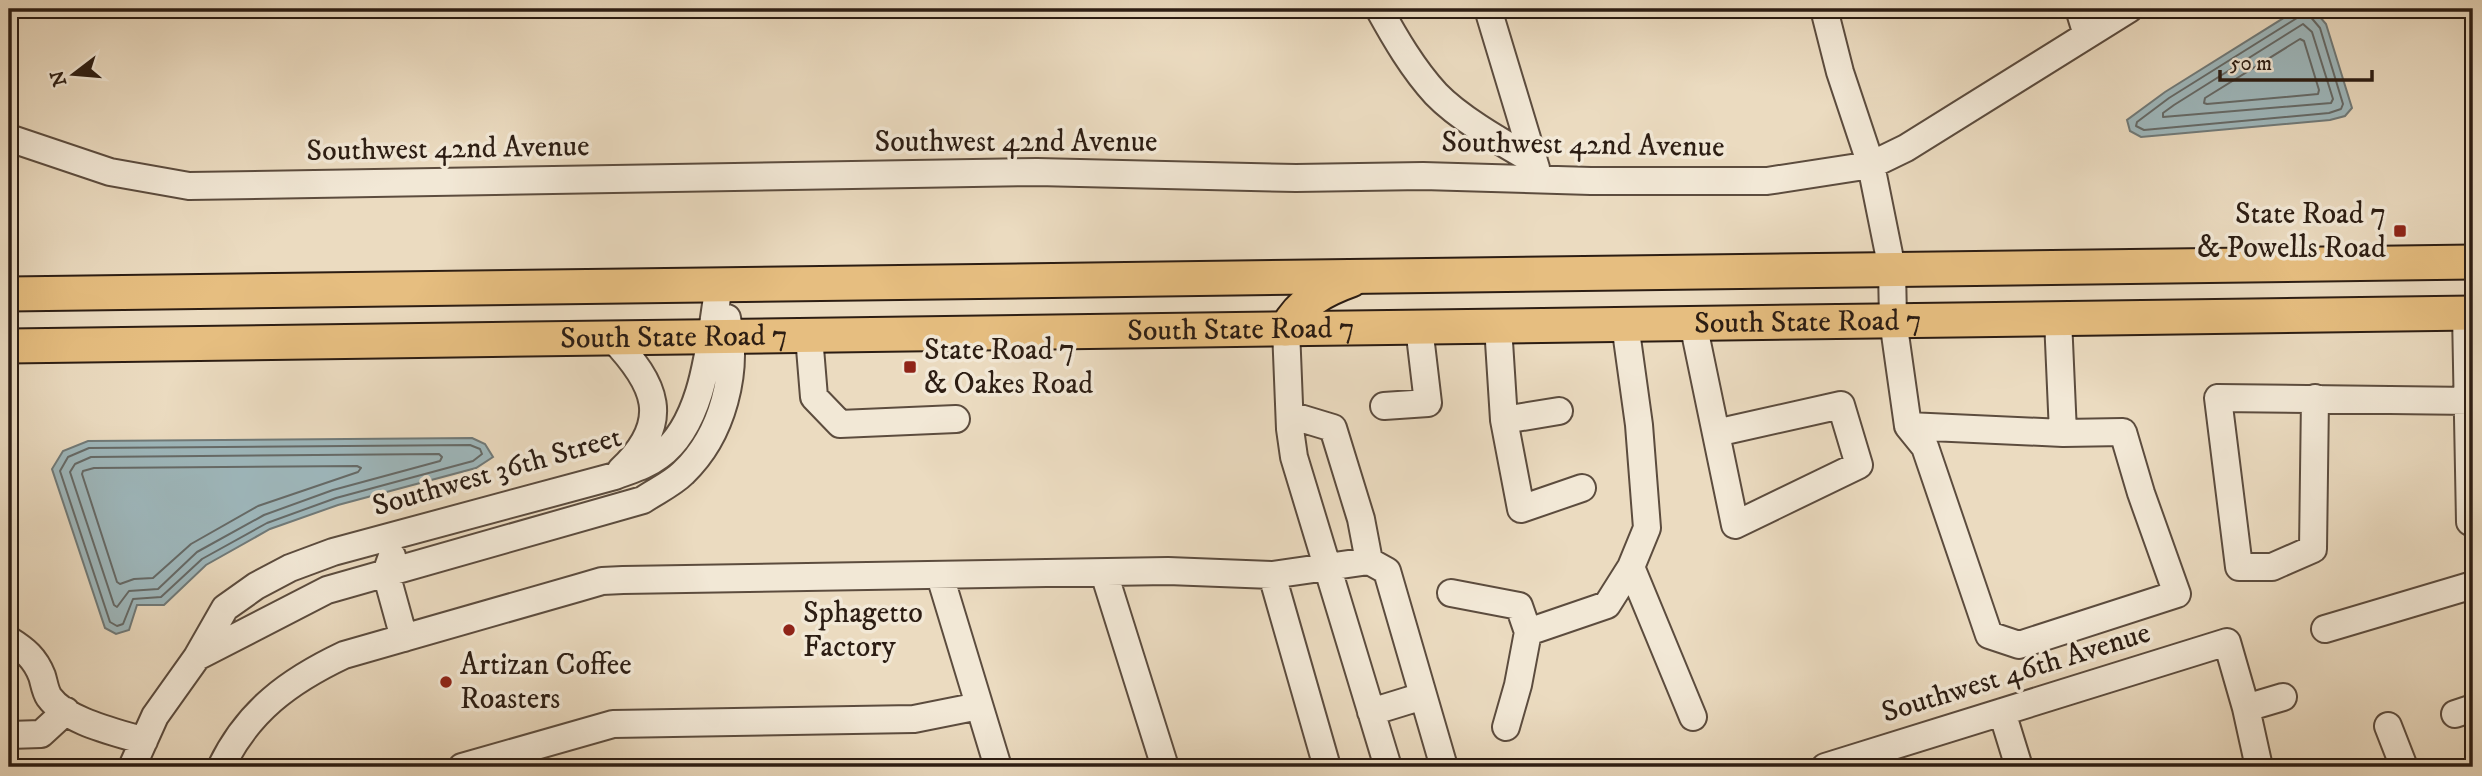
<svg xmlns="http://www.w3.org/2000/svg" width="2482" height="776" viewBox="0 0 2482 776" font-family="'IM FELL DW Pica',serif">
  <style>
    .water { fill: #9eb8bd; stroke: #707a79; stroke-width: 2 }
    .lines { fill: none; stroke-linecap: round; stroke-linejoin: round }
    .shore { stroke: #656a68; stroke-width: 2 }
    .minor-casing { stroke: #5c4c3e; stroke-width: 30 }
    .major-casing { stroke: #2c1d13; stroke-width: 37 }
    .minor { stroke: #f2e8d6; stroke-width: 26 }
    .major { stroke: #e6be80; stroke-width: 33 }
    .poi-dot { fill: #8f2418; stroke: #f2e8d6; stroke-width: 2.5 }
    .labels { text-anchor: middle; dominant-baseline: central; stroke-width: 7; stroke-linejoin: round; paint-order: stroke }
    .street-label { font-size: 30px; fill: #2c1d13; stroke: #f2e8d6 }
    .poi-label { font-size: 30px; fill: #2c1d13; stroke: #f2e8d6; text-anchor: start }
  </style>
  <rect width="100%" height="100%" fill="#ebdbc0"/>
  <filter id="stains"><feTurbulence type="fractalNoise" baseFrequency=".00286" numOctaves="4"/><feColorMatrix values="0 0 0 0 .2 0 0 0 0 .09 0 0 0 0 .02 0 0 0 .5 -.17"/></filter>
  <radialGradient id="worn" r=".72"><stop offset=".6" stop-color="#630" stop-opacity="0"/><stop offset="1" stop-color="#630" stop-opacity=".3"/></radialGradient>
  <path class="water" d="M2298 9 2314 10 2326 24 2352 108 2345 116 2330 120 2141 137 2130 131 2127 120 2165 92Z
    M472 438 485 444 493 457 476 468 338 505 270 529 206 565 164 605H137L129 630 116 634 105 628 52 469 63 451 88 441Z"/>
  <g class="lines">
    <path class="shore" d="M2300 9 2297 18 2169 98 2137 122 2136 126 2144 130 2329 113 2341 109 2343 104 2320 28 2309 15 2308 9
      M2303 24 2312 32 2333 99 2331 103 2163 117V113L2174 105Z
      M2300 39 2304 41 2319 90 2318 94 2207 104 2204 103 2205 98Z
      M470 445 480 449 482 454 473 461 336 498 267 523 202 559 161 597 133 599 123 624 117 626 110 622 60 471 68 457 89 448Z
      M439 454 442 457 440 461 333 490 264 515 197 552 158 589 129 591 117 607 114 605 70 472 75 464 91 457Z
      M357 466 361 468 358 472 258 506 191 544 153 578 134 579 120 584 117 582 82 474 83 471 94 468Z"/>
    <g class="minor-casing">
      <path id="minor" d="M1379 9C1395 38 1413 69 1436 94 1460 119 1503 143 1534 161
        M1488 9 1536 168
        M1824 9 1840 72 1871 165 1906 148 2129 9
        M2079 9 2087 35
        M9 138 110 172 189 186 1037 172 1296 178 1423 176 1591 181H1767L1871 165 1892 269 1893 320 1908 426 2063 433
        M2466 313 2470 522 2473 521
        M1693 323 1735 525 1859 465 1841 405 1716 433
        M1498 326 1504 420 1521 509 1582 488
        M1286 329 1290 429 1294 457 1388 767
        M809 336 814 397 840 424 956 419
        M612 338C656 384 673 421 621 470
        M2315 398 2313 549 2272 567H2239L2218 398 2473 401
        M1384 406 1428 403 1419 327
        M1290 415 1333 428 1361 519 1369 561
        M1504 420 1559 411
        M1908 426 1925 447 1989 635 2019 645 2177 594 2141 493 2123 432 2063 433 2058 319
        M392 556 386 573 404 638
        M1631 567 1693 717
        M1104 573 1165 767
        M1272 575 1327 767
        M940 576 998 767
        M1451 593 1519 606 1528 632
        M2325 629 2473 585
        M9 640C25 650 35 658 42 676 44 682 45 691 49 697 67 722 116 732 144 741
        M197 657 327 590 643 500C656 491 672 484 683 473 723 435 739 371 727 318
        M1371 712 1423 696
        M2002 712 2019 767
        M2455 714 2473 708
        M2388 726 2404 767
        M1506 727 1518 685 1528 632 1607 605 1631 567 1647 528 1639 425 1625 324
        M9 735 41 734 66 711
        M132 767 155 716 197 657 225 608 256 586 290 568 333 552 615 476C630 470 646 466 659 456 706 422 710 337 719 285
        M221 767C248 711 289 681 344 655L578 588 602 581 623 580 1168 571 1272 575 1369 561 1387 571 1444 767
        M462 767 613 724 914 719 979 706
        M1825 767 2227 642 2246 708
        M2259 767 2246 708 2283 697"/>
    </g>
    <g class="major-casing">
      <g id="major">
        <path d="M9 294 2473 262"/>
        <path d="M1286 329C1301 302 1323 290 1351 280"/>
        <path id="s1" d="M9 346 2473 313"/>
      </g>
    </g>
    <use href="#minor" class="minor"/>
    <use href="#major" class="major"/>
  </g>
  <g class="poi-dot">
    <rect x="2393" y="224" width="14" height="14" rx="3.5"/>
    <rect x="903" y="360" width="14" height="14" rx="3.5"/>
    <circle cx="789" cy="630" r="7"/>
    <circle cx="446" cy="682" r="7"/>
  </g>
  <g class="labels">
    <g class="street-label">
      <text x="1016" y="142">Southwest 42nd Avenue</text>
      <text transform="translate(1583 145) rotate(1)">Southwest 42nd Avenue</text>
      <text transform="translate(448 149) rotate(-1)">Southwest 42nd Avenue</text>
      <text stroke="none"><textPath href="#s1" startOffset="1799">South State Road 7</textPath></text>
      <text stroke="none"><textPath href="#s1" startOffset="1232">South State Road 7</textPath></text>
      <text stroke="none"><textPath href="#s1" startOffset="665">South State Road 7</textPath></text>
      <text transform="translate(497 472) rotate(-16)">Southwest 36th Street</text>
      <text transform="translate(2016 673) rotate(-17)">Southwest 46th Avenue</text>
    </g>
    <g class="poi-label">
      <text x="2386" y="214" text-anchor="end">State Road 7<tspan x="2386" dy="34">&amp; Powells Road</tspan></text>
      <text x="924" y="350">State Road 7<tspan x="924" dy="34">&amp; Oakes Road</tspan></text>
      <text x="803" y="613">Sphagetto<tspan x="803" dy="34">Factory</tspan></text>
      <text x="460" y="665">Artizan Coffee<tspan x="460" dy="34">Roasters</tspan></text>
    </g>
  </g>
  <rect width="2482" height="776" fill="none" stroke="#ebdbc0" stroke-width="35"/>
  <rect x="10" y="10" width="2461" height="755" fill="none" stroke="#2c1d13" stroke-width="3.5"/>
  <rect x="18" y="18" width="2447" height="741" fill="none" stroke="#2c1d13" stroke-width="2"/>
  <g transform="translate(74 74) rotate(254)" stroke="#f2e8d6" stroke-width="5" paint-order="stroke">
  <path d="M0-5L12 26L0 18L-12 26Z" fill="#2c1d13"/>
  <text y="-10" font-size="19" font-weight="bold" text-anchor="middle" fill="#2c1d13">N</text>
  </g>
  <path d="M2220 70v10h152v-10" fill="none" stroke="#2c1d13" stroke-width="3.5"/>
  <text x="2230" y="70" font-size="21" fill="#2c1d13" stroke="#f2e8d6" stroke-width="5" paint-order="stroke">50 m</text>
  <rect width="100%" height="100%" filter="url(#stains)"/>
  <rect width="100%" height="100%" fill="url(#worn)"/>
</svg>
